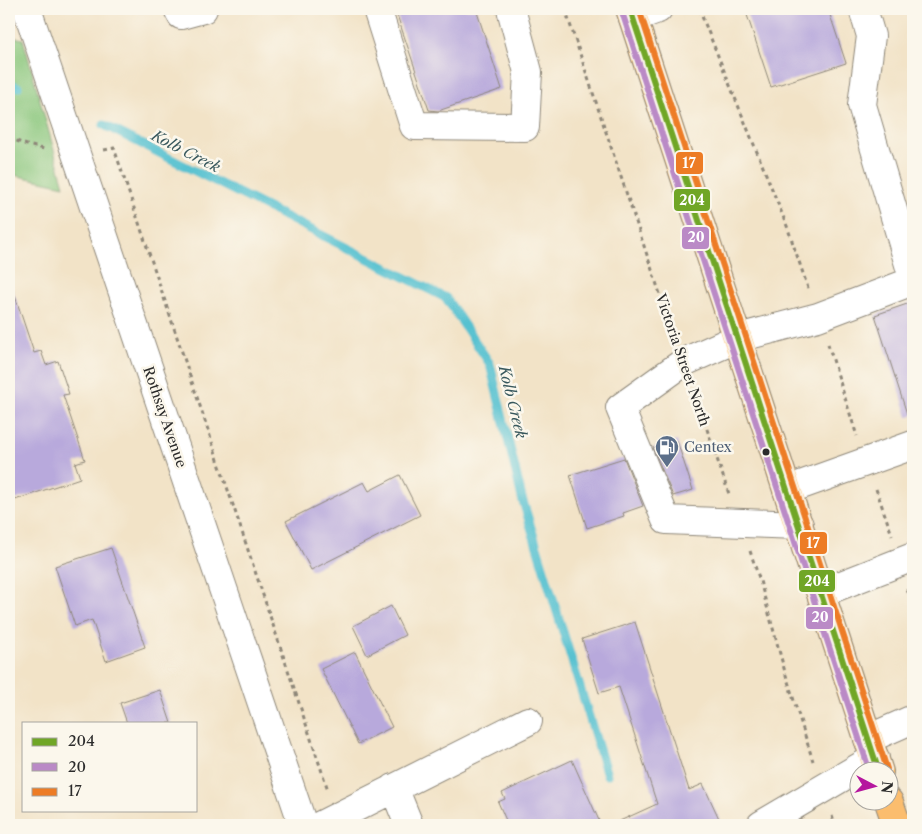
<svg xmlns="http://www.w3.org/2000/svg" width="922" height="834" viewBox="0 0 922 834" font-family="'Libre Caslon Text',serif">
  <style>
    .green { fill: #89c67c; stroke: #5a7854 }
    .lines { fill: none; stroke-linecap: round; stroke-linejoin: round }
    .stream { stroke: #56c1d0; stroke-width: 9 }
    .building { fill: #b8a9dc }
    .minor-casing { stroke: #8e8779; stroke-width: 30 }
    .major-casing { stroke: #8e8779; stroke-width: 30 }
    .path { stroke: #8e8779; stroke-width: 3; stroke-dasharray: 4 4; stroke-linecap: butt }
    .minor { stroke: #fff; stroke-width: 28 }
    .major { stroke: #fbbd6e; stroke-width: 28 }
    .bus-1-casing { stroke: #fbf7ec; stroke-width: 10 }
    .bus-2-casing { stroke: #fbf7ec; stroke-width: 10 }
    .bus-3-casing { stroke: #fbf7ec; stroke-width: 10 }
    .bus-1 { stroke: #70a626; stroke-width: 6 }
    .bus-2 { stroke: #ba8ac6; stroke-width: 6 }
    .bus-3 { stroke: #ed7c25; stroke-width: 6 }
    .bus-dot { fill: #2b2b2b; stroke: #fbf7ec; stroke-width: 2 }
    .labels { text-anchor: middle; dominant-baseline: central; stroke-width: 5; stroke-linejoin: round; paint-order: stroke }
    .street-label { font-size: 14px; fill: #2b2b2b; stroke: #fbf7ec }
    .service-label { font-size: 14px; fill: #4e5e75; stroke: #fbf7ec; text-anchor: start }
    .water-label { font-size: 15px; font-style: italic; fill: #38585d; stroke: #fbf7ec }
    .line-badge { stroke: #fbf7ec; stroke-width: 2 }
    .badge-label { font-size: 14px; text-anchor: middle; font-weight: bold; fill: #fff }
  </style>
  <rect width="100%" height="100%" fill="#fbf7ec"/>
  <filter id="ink" filterUnits="userSpaceOnUse"><feTurbulence type="fractalNoise" baseFrequency=".02" numOctaves="2"/><feDisplacementMap in="SourceGraphic" scale="10" xChannelSelector="R" yChannelSelector="G"/><feConvolveMatrix kernelMatrix="1 2 1 2 8 2 1 2 1" color-interpolation-filters="sRGB"/></filter>
  <filter id="wash" filterUnits="userSpaceOnUse"><feTurbulence type="fractalNoise" baseFrequency=".0096" numOctaves="4" result="noise"/><feDisplacementMap in="SourceGraphic" scale="20" xChannelSelector="R" yChannelSelector="G"/><feGaussianBlur stdDeviation="1.12" result="paint"/><feColorMatrix in="noise" values="0 0 0 0 0 0 0 0 0 0 0 0 0 0 0 0 0 1.4 0 .05"/><feComposite in="paint" operator="in"/></filter>
  <g filter="url(#wash)">
    <rect width="100%" height="100%" fill="#f2e3c7"/>
    <path class="green" d="M9 36 23 39 64 186 9 174Z"/>
    <g class="lines">
      <path class="stream" d="M9 83 18 87
        M104 125 446 298 490 364 522 498 607 775"/>
    </g>
    <g id="blocks">
      <path class="building" d="M395 9H476L502 89 438 111 429 110Z
        M745 9H828L846 63 771 87Z
        M13 290 34 353 41 351 46 365 58 361 69 394 63 395 85 460 75 463 80 478 9 502V291Z
        M913 302V416L908 417 875 315Z
        M677 441 693 490 673 496 653 448Z
        M624 458 643 506 623 513 624 516 587 528 570 475Z
        M400 475 420 515 311 570 286 521 364 482 369 491Z
        M111 548 145 647 106 661 92 620 75 626 55 566Z
        M391 606 405 635 367 655 353 626Z
        M635 622 689 790 703 784 722 825H611L657 804 619 687 599 693 582 639Z
        M355 652 392 727 358 744 321 669Z
        M160 690 171 723H127L120 703Z
        M572 760 601 825H508L498 802 505 799 502 793Z"/>
    </g>
  </g>
  <g filter="url(#ink)">
    <use href="#blocks" fill-opacity="0" stroke="#8e8779" stroke-width="1"/>
    <g class="lines">
      <g class="minor-casing">
        <path id="minor" d="M27 9 303 825
          M178 9 181 15 203 9
          M377 9 414 126 525 127 528 72 511 9
          M863 9 871 36 862 105 913 278
          M633 18 658 9
          M787 490 913 445
          M799 525 666 520 620 408 684 362 738 338 818 317 913 281
          M821 593 913 557
          M868 739 913 719
          M394 788 409 825
          M321 825 528 721
          M761 825 875 758"/>
      </g>
      <g class="major-casing">
        <path id="major" d="M630 9 879 772
          M889 802 897 825"/>
      </g>
      <path class="path" d="M565 9 674 336
        M699 9 787 226 809 291
        M9 138 27 145 44 149
        M104 150 114 148 328 790
        M828 344 857 436
        M694 391 729 494
        M876 489 892 535
        M750 551 760 581 785 672 813 761
        M907 589 913 607
        M832 816 835 825"/>
      <use href="#minor" class="minor"/>
      <use href="#major" class="major"/>
      <g class="bus-1-casing">
        <path id="bus-1" d="M630 9 879 772"/>
      </g>
      <g class="bus-2-casing">
        <path id="bus-2" d="M622 12 870 772"/>
      </g>
      <g class="bus-3-casing">
        <path id="bus-3" d="M639 9 887 769"/>
      </g>
      <use href="#bus-1" class="bus-1"/>
      <use href="#bus-2" class="bus-2"/>
      <use href="#bus-3" class="bus-3"/>
    </g>
  </g>
  <defs>
    <g id="fuel-pin" transform="scale(1.25)"><path d="M0 17L-7.5 6A9.5 9.5 0 1 1 7.5 6Z" fill="#5c6f8a" stroke="#fbf7ec"/><path d="M-5.5-6h7V0h2V4h1.3V-2.5L3-4.5l.8-.8L6-3V5H2.5V1h-1V6h-7ZM-4.2-4.7v3.2H.2V-4.7Z" fill="#fff"/></g>
  </defs>
  <g fill-rule="evenodd">
    <use href="#fuel-pin" x="667" y="447"/>
  </g>
  <circle class="bus-dot" cx="766" cy="452" r="4.5"/>
  <g class="labels">
    <g class="street-label">
      <text transform="translate(683 360) rotate(71)">Victoria Street North</text>
      <text transform="translate(165 417) rotate(71)">Rothsay Avenue</text>
    </g>
    <g class="service-label">
      <text x="684" y="447">Centex</text>
    </g>
    <g class="water-label">
      <text transform="translate(186 151) rotate(27)">Kolb Creek</text>
      <text transform="translate(513 402) rotate(76)">Kolb Creek</text>
    </g>
  </g>
  <g class="line-badge">
    <rect x="675" y="151" width="29" height="24" rx="5" fill="#ed7c25"/>
    <rect x="673" y="188" width="38" height="24" rx="5" fill="#70a626"/>
    <rect x="681" y="226" width="29" height="24" rx="5" fill="#ba8ac6"/>
    <rect x="799" y="531" width="29" height="24" rx="5" fill="#ed7c25"/>
    <rect x="798" y="569" width="38" height="24" rx="5" fill="#70a626"/>
    <rect x="805" y="606" width="29" height="24" rx="5" fill="#ba8ac6"/>
  </g>
  <g class="badge-label">
    <text x="689" y="168">17</text>
    <text x="692" y="205">204</text>
    <text x="696" y="242">20</text>
    <text x="813" y="548">17</text>
    <text x="817" y="586">204</text>
    <text x="820" y="622">20</text>
  </g>
  <rect width="922" height="834" fill="none" stroke="#fbf7ec" stroke-width="30"/>
  <rect x="22" y="722" width="175" height="90" fill="#fbf7ec" stroke="#a8a59f"/>
  <rect x="32" y="738" width="25" height="8" fill="#70a626" stroke="#a8a59f"/>
  <text x="68" y="746" font-size="15" fill="#2b2b2b">204</text>
  <rect x="32" y="763" width="25" height="8" fill="#ba8ac6" stroke="#a8a59f"/>
  <text x="68" y="772" font-size="15" fill="#2b2b2b">20</text>
  <rect x="32" y="788" width="25" height="8" fill="#ed7c25" stroke="#a8a59f"/>
  <text x="68" y="796" font-size="15" fill="#2b2b2b">17</text>
  <g transform="translate(874 786) rotate(96)"><circle r="24" fill="#fbf7ec" stroke="#a8a59f"/>
  <path d="M0-4L9 19L0 12L-9 19Z" fill="#b5179e"/>
  <text y="-8" font-size="14" font-weight="bold" text-anchor="middle" fill="#2b2b2b">N</text>
  </g>
</svg>
